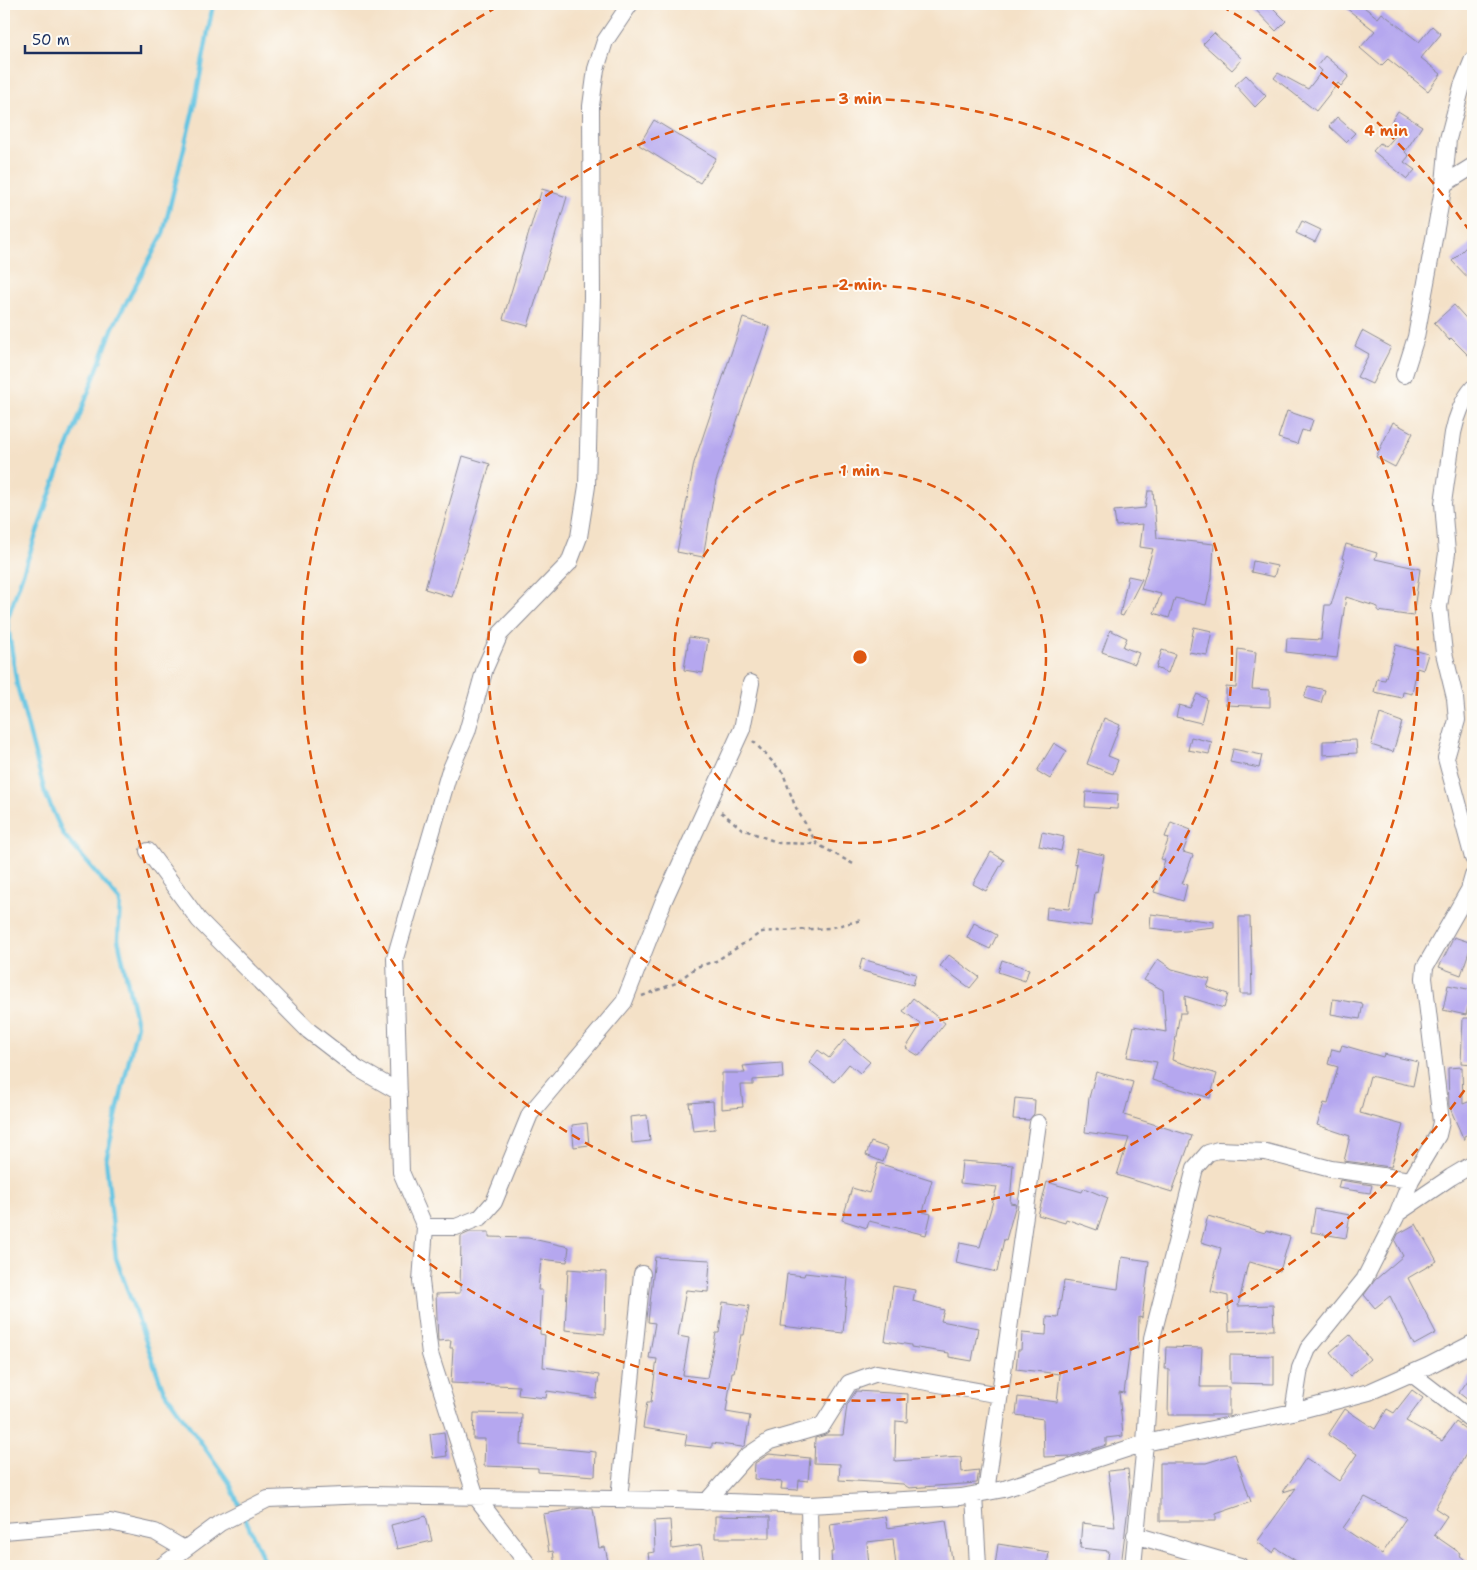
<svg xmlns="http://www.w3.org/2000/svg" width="1477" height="1570" viewBox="0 0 1477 1570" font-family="'Shantell Sans',sans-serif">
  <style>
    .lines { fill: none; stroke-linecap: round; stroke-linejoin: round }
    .stream { stroke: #64c4e2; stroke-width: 4.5 }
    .building { fill: #b5a7ef; fill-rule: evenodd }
    .street-casing { stroke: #888892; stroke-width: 18 }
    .path { stroke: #888892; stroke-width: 2.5; stroke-dasharray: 4 4; stroke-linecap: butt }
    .street { stroke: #fff; stroke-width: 16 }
    .ring { fill: none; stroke: #de5710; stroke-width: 2.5; stroke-dasharray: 9 6 }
    .centre { fill: #de5710; stroke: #fdfcf7; stroke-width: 2.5 }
    .ring-label { font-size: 15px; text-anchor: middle; font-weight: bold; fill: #de5710; stroke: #fdfcf7; stroke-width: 4; stroke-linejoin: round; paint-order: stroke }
  </style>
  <rect width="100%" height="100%" fill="#fdfcf7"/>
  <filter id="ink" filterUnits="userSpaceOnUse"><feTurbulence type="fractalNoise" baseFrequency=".02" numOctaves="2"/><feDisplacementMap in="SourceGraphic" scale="10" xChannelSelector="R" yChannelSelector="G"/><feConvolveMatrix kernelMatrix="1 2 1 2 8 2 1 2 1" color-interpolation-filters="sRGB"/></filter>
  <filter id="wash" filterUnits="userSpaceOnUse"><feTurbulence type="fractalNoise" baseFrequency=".0096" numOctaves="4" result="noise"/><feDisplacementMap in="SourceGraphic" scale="20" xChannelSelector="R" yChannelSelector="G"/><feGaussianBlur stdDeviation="1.12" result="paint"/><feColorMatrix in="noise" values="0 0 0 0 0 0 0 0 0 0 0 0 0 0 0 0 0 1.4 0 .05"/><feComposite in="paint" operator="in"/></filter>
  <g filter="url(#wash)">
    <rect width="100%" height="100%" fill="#f4e1c7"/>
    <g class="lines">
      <path class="stream" d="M213 4 195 103 163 234 113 327 51 491 7 620 17 685 45 793 63 834 120 901 118 939 137 1025 106 1160 116 1258 163 1389 229 1482 263 1558 264 1566"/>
    </g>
    <g id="blocks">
      <path class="building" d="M1250 4H1269L1286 21 1276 31Z
        M1341 4H1360L1378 18 1382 13 1419 42 1432 26 1441 34 1421 58 1441 74 1428 91 1388 59 1381 66 1360 48 1375 31Z
        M1214 33 1242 59 1232 70 1203 44Z
        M1325 56 1349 76 1341 86 1338 83 1316 111 1274 78 1278 73 1308 89 1322 71 1317 66Z
        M1246 75 1266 96 1255 107 1235 85Z
        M1398 111 1422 126 1405 152 1409 156 1404 162 1415 170 1407 179 1373 151 1380 143 1386 147 1402 128 1391 122Z
        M1337 117 1355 133 1346 142 1329 126Z
        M654 120 716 158 700 183 639 145Z
        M542 189 567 197 528 326 503 319Z
        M1302 221 1321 230 1315 242 1296 233Z
        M1473 240V283L1452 261Z
        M1454 305 1473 326V360L1451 338 1449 340 1434 323Z
        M743 318 770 327 716 481 703 557 677 552 694 463Z
        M1362 331 1391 347 1372 384 1357 377 1369 354 1355 346Z
        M1287 411 1313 420 1309 432 1302 430 1297 444 1278 438Z
        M1393 422 1413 433 1395 467 1376 457Z
        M463 456 490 464 452 597 425 589Z
        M1148 491H1153L1157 538 1214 544 1212 579 1206 605 1175 598 1169 618 1154 613 1161 594 1141 589 1153 549 1140 547 1143 524 1116 526 1114 511 1145 508Z
        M1346 544 1377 553 1375 559 1420 569 1413 616 1378 611V607L1346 597 1337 658 1286 652 1287 638 1321 640 1325 605H1331L1345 559 1342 558Z
        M1253 561 1277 566 1274 577 1251 572Z
        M1128 576 1142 579 1123 616 1120 615Z
        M1194 627 1212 631 1207 655 1189 652Z
        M1110 630 1127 638 1123 647 1139 653 1135 664 1102 652Z
        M689 637 708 640 703 673 684 670Z
        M1396 645 1428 654 1423 670 1417 668 1412 694 1403 692 1402 698 1374 692 1377 679 1385 680Z
        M1238 649 1256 652 1252 689 1270 690V707L1226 705V687L1236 688Z
        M1162 650 1175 654 1168 673 1156 668Z
        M1308 686 1325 690 1321 703 1304 698Z
        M1197 694 1207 699 1201 723 1176 717 1179 705 1190 708Z
        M1380 714 1402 722 1393 752 1371 745Z
        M1104 718 1120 725 1108 756 1118 760 1113 774 1087 764Z
        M1191 737 1212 742 1209 754 1188 750Z
        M1356 740 1357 753 1323 755V741Z
        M1054 743 1067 751 1050 779 1037 771Z
        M1233 749 1262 755 1259 768 1230 762Z
        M1086 792 1118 794 1117 809 1085 807Z
        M1171 822 1191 830 1183 852 1193 855 1182 884 1187 885 1183 901 1154 892 1165 860 1161 859 1169 838 1165 837Z
        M1042 832 1064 837 1061 851 1039 846Z
        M1077 849 1104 855 1097 893 1095 892 1091 926 1046 920 1047 907 1069 909 1077 864 1074 863Z
        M991 852 1004 860 986 891 973 884Z
        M1151 914 1214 922V927L1176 931 1150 928Z
        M1239 917H1250L1252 994H1240Z
        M974 923 997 935 990 949 967 938Z
        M1454 937 1472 943 1461 975 1439 967Z
        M949 955 979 977 970 988 940 966Z
        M862 959 916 974 913 985 859 970Z
        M1158 959 1172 969 1210 979 1207 987 1228 994 1224 1008 1185 996 1186 1013H1180L1172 1060 1217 1074 1210 1098 1152 1080 1157 1062 1127 1057 1134 1026 1166 1032 1163 990 1144 980Z
        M1002 960 1029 969 1025 981 998 972Z
        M1448 985 1472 990 1466 1015 1443 1010Z
        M913 998 945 1023 919 1056 906 1048 921 1024 903 1011Z
        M1333 999 1363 1004 1360 1019 1331 1014Z
        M1463 1018H1473V1064L1461 1063Z
        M844 1040 870 1062 860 1073 849 1064 834 1082 809 1062 818 1050 829 1058Z
        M1342 1045 1383 1057 1384 1054 1418 1062 1413 1086 1370 1076 1360 1113 1403 1125 1391 1167 1344 1161 1350 1136 1317 1125 1324 1103 1328 1104 1338 1067 1328 1064 1332 1049 1340 1051Z
        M782 1063 783 1078 753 1080V1085H741L743 1107 722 1109V1073H745L743 1066Z
        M1462 1067 1463 1104 1473 1100V1132L1464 1136V1140L1449 1106 1448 1068Z
        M1096 1072 1133 1082 1124 1115 1192 1136 1172 1192 1117 1175 1129 1138 1085 1132 1089 1098Z
        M1015 1098 1035 1100 1034 1114 1029 1120 1013 1119Z
        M713 1101 715 1129 693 1131 689 1103Z
        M647 1115 650 1141 632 1143 630 1117Z
        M587 1123 589 1145 574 1147 572 1125Z
        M871 1142 888 1148 883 1162 866 1155Z
        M962 1161 1013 1165 1010 1203 1016 1204 1006 1240 1004 1239 997 1272 956 1263 960 1243 980 1247 997 1187 960 1183Z
        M878 1163 932 1180 923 1212 931 1214 926 1235 869 1221 867 1228 842 1220 852 1188 869 1193Z
        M1340 1180 1372 1185 1370 1193 1338 1188Z
        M1047 1182 1082 1192 1084 1188 1108 1198 1097 1230 1066 1219 1065 1223 1038 1215Z
        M1315 1209 1350 1215 1346 1238 1311 1232Z
        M1208 1216 1265 1233 1266 1230 1290 1237 1280 1271 1250 1262 1248 1263 1238 1306 1273 1305 1274 1330 1229 1331 1228 1296 1211 1292 1221 1248 1201 1242Z
        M1416 1224 1437 1261 1408 1278 1436 1333 1414 1345 1390 1296 1375 1308 1364 1295 1375 1280 1403 1256 1395 1241 1398 1234Z
        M470 1232H489V1237L528 1238 569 1247 567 1262 541 1259 538 1290H542L540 1334 545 1335 543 1367 599 1375 596 1398 547 1391 546 1398 518 1395 519 1386 451 1383 453 1348H450L451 1340 438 1341 436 1294 460 1293 461 1236Z
        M655 1257 710 1260 708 1292 686 1290 678 1336 689 1338 683 1375 707 1378 716 1333H719L723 1302 749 1306 744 1335H741L734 1372H732L726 1412 750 1416 745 1445 742 1447 712 1443V1448L685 1445 687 1435 643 1428 647 1402H651L657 1359 649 1358 655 1323 648 1322Z
        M1122 1257 1149 1261 1142 1318 1139 1317 1138 1349H1130L1124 1393 1119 1392 1123 1436 1106 1438V1445L1072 1456 1044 1457 1043 1419 1016 1415 1018 1397 1057 1402 1060 1374 1016 1369 1018 1350H1021L1022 1333 1046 1335 1047 1317 1058 1318 1064 1281 1118 1289Z
        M568 1269 606 1272 605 1334 565 1330Z
        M805 1273 848 1278 843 1333 781 1326 787 1274 804 1276Z
        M893 1286 915 1290 913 1301 944 1310 941 1321 978 1328 972 1361 949 1357V1353L911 1347V1345L885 1341Z
        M1350 1335 1370 1359 1350 1376 1330 1352Z
        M1166 1347 1202 1348 1200 1387H1229V1415H1168L1169 1369H1165Z
        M1230 1355 1274 1356V1384L1230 1383Z
        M1473 1373V1404L1459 1393Z
        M1412 1390 1423 1398 1406 1421 1442 1441 1456 1422 1473 1435V1452L1469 1449 1435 1508 1447 1516 1434 1535 1460 1553 1459 1555 1473 1566H1304L1276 1548 1273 1553 1257 1542 1296 1488 1283 1492 1306 1458 1339 1481 1357 1454 1328 1435 1345 1409 1375 1429 1387 1409 1394 1413ZM1365 1497 1406 1518 1382 1554 1343 1528Z
        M856 1391 908 1394 907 1422 896 1421 895 1461 961 1457 962 1472 979 1470 977 1483 909 1488 903 1484 839 1480 840 1464 814 1463 815 1438 826 1435H843L847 1405Z
        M474 1413 522 1414 521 1445 596 1452 595 1476 538 1472V1468L484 1466 485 1439H473Z
        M444 1432 447 1456 433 1458 430 1434Z
        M769 1454 810 1458 808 1481 799 1480 798 1490 781 1489 782 1482 754 1479 755 1463Z
        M1235 1454 1251 1502 1216 1514V1521H1160V1463H1206Z
        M1128 1469 1130 1491 1121 1566H1107L1109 1551 1080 1548 1082 1523 1115 1527 1108 1471Z
        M581 1508 593 1509 599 1548 605 1547 609 1566H555L553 1551 549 1552 543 1514Z
        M426 1516 432 1541 397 1549 391 1525Z
        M715 1516 770 1517V1538H715Z
        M885 1517 887 1528 946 1520 953 1566H896L893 1539 867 1542 869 1566H832L831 1552H834L830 1524Z
        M670 1520 672 1549 701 1545 705 1566H650L648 1553 655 1552 654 1521Z
        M998 1544 1049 1552 1047 1566H995Z"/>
    </g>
  </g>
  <g filter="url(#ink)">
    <use href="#blocks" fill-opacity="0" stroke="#888892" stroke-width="1"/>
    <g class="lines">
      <g class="street-casing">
        <path id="street" d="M1444 184 1473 166
          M1404 375 1416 337 1444 184 1448 139 1462 86 1473 59
          M1473 388C1463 399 1456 418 1453 433L1443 503 1447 553 1439 607 1444 653 1455 698 1457 720 1446 758 1473 858
          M148 851 199 920 309 1031 357 1068 399 1092
          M1398 1213 1451 1177 1473 1164
          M425 1227H456L481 1217 494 1202 530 1114 624 1002 664 900 742 729 751 683
          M1412 1374 1473 1421
          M1293 1412 1300 1368 1308 1349 1364 1280 1398 1213 1411 1180 1438 1135 1441 1122 1439 1104 1424 978 1425 967 1469 890 1473 876
          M986 1492 1038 1123
          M974 1495 978 1566
          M619 1499 642 1274
          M706 1502 746 1457 770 1441 822 1426 849 1383 877 1373 1000 1395
          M809 1505 810 1566
          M4 1531 110 1522 155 1532 184 1549
          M1135 1535 1240 1566
          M162 1566 220 1523 268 1499 369 1495 674 1500 809 1505 961 1497 1004 1489 1145 1443 1293 1412 1369 1392 1428 1366 1473 1343
          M529 1566 476 1497 430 1354 421 1281 425 1227 401 1172 395 958 449 773 467 732 485 668 500 634 569 563 579 537 587 486 592 297 591 106 596 69 605 41 630 4
          M1133 1566 1145 1443 1152 1338 1195 1168 1208 1153 1218 1150 1266 1152 1331 1169 1411 1180"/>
      </g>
      <path class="path" d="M753 741 783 773 795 806 817 844 855 865
        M721 812 742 829 779 843 817 844
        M642 996 676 983 696 967 716 961 762 932 829 928 862 920"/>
      <use href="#street" class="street"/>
    </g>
  </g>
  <g class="ring">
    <circle cx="860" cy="657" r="186"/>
    <circle cx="860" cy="657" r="372"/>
    <circle cx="860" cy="657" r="558"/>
    <path d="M1473 1078A744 744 0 1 1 499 6M1221 6A744 744 0 0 1 1473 236"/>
  </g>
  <circle cx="860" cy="657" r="8" class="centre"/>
  <g class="ring-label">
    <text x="860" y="104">3 min</text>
    <text x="1386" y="136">4 min</text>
    <text x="860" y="290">2 min</text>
    <text x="860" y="476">1 min</text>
  </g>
  <rect width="1477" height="1570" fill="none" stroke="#fdfcf7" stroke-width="20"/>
  <path d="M25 45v8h116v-8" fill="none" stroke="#1b2f5e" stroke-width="2.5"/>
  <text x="32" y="45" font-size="15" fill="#1b2f5e" stroke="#fdfcf7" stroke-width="4" paint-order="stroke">50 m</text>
</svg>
